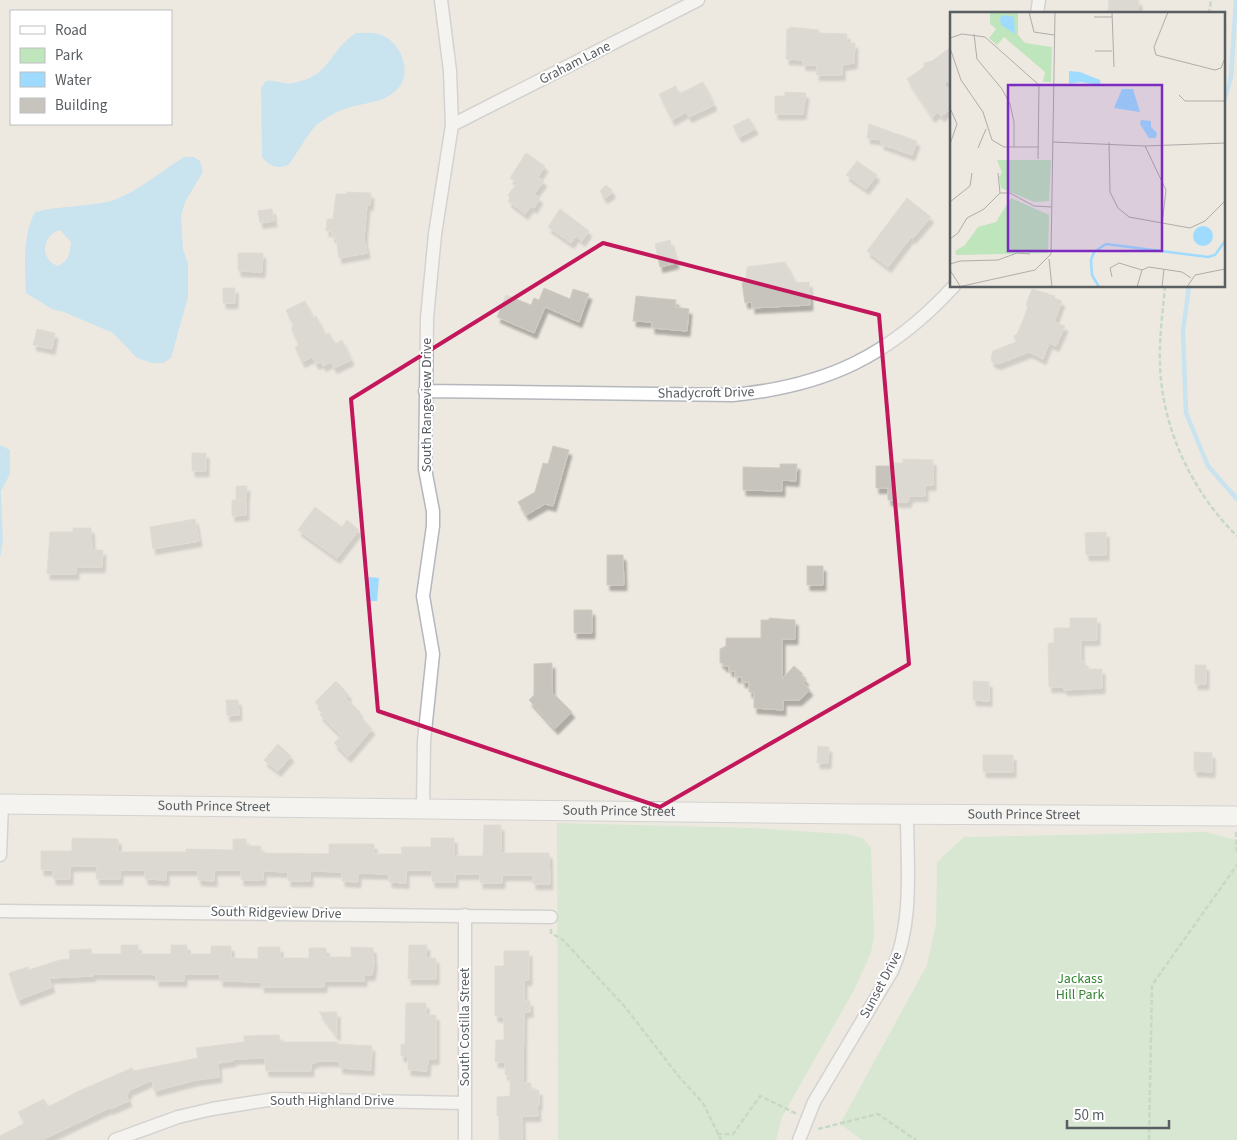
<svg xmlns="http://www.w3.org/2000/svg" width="1237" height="1140" viewBox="0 0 1237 1140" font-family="'Source Sans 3',sans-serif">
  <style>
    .green { fill: #bfe5bc }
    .water { fill: #9edbff; fill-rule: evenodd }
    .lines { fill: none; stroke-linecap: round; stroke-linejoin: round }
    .stream { stroke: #9edbff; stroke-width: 4.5 }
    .building { fill: #c7c4be; stroke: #d1cabf; filter: url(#shadow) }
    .street-casing { stroke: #b4b7bc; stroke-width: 15 }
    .secondary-casing { stroke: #b3b7bc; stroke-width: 21 }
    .path { stroke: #96c6a0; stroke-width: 2.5; stroke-dasharray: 5 2.5; stroke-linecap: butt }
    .street { stroke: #fff; stroke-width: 12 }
    .secondary { stroke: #fff; stroke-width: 19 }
    .marked { fill: none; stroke: #c2185b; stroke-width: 4; stroke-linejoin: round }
    .labels { text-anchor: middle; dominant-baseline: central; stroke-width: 4; stroke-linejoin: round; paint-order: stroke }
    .street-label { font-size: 14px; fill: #595e62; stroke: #fff }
    .park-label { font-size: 14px; fill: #368634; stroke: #fff }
    .inset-river { fill: none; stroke: #9edbff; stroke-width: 2.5 }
    .inset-road { fill: none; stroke: #aeadaa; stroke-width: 1 }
    .view { fill: #7b2cbf; fill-opacity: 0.15; stroke: #7b2cbf; stroke-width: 2.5 }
    .inset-edge { fill: none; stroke: #595e62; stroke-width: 2.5 }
  </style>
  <defs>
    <filter id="shadow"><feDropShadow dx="3" dy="5.5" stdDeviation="1" flood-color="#0004"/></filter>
  </defs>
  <rect width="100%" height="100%" fill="#ede9e1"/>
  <path class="green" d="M557 823 752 828 846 834 862 838 871 847 874 936 871 953 854 990 782 1117 776 1140H558Z
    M1205 832 1237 840V1140H862L840 1124 927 965 936 924 937 862 964 837Z"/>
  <path class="water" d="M356 33C363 33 372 32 379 34 399 40 412 68 400 86 387 104 361 102 342 110 334 113 326 118 319 123 308 131 292 163 288 165 277 170 268 165 262 157L261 88 266 81C275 79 283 85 293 83 332 76 328 51 356 33Z
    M184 157H194L200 161 203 172 185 202 181 216 183 249 188 263V297L171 358 163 363H152L137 358 113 333 64 312 52 309 26 293C25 266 22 237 35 212 58 206 83 207 107 202 132 196 162 171 184 157ZM60 230 71 242C70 254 69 260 58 266 39 260 42 235 60 230Z
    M0 445 10 450V474L1 491 3 541 0 558Z
    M367 577 379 578 377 601H366Z"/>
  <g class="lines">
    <path class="stream" d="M1223 104 1231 77 1236 0
      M1189 286 1183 331 1186 413 1208 466 1237 499"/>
  </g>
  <path class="building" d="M1109 0H1139L1138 14H1108Z
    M790 27 819 30V33L847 34V43H855L854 63 842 65V75H816L817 65H803V60L786 59 787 29H790Z
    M951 47V79L944 84 951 93V109L941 116 938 112 932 117 907 79 924 67V63L932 61Z
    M703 82 714 105 689 117 686 112 672 120 659 94 676 86 679 94Z
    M785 92 806 93 803 114H775V96H785Z
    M749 118 755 129 739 137 733 126Z
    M869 124 917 141 912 155 881 144 882 140 867 138Z
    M526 153 545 166 538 177 544 181 534 194 540 198 534 208 531 206 525 214 508 201 510 198 508 195 517 183 510 178Z
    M857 161 877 175 866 189 846 175Z
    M606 185 612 190 611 194 604 198 600 191Z
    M347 192 371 193 370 205H367L364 238 367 253 339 258 336 237H332V231H326L327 219H333L336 194H347Z
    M907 198 931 217 913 238 911 237 888 267 867 251Z
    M272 209 274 221 260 223 258 211Z
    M560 209 589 231 582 241 576 236 571 243 548 227Z
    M670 240 676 263 660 267 655 244Z
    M238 253H263L262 272 238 271Z
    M785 262 796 283 809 282 810 305 752 308V302L745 303 742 283 746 282 747 267Z
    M223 288H235V303H223Z
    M544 288 570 299 573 289 589 294 579 322 545 307 534 333 497 317 506 295 531 305 534 298 539 300Z
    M1032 289 1055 296 1054 298 1062 301 1054 322 1065 326 1056 346 1049 343 1043 359 1029 352 998 364 992 362 991 358 993 351 1016 342 1014 336 1017 334 1023 320 1028 306 1026 305Z
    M636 296 676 300 675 307 689 309 687 331 652 328V322L633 321Z
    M305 301 313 318 316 316 325 335 329 333 335 344 342 340 351 360 334 368 331 362 323 366 321 362 316 364 312 357 302 362 295 347 299 345 291 328 294 327 286 310Z
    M37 329 55 333 52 349 33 345Z
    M553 446 569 450 553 506 545 504 526 515 518 502 535 492 543 463 548 464Z
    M192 453H206V471H192Z
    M903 459 933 460V485H925V496H910L908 502H896V500H888V488H876V466H890V463H903Z
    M780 464H797L796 481 782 480V491L743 490V467L780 468Z
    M236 486H247L246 499H236Z
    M232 500H246V515L232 516Z
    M315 507 342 527 347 520 359 530 337 558 298 530Z
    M195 519 199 541 153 549 150 527Z
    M73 528H91L92 550H103L102 567H76V574H47L50 532H73Z
    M1106 532V555H1086L1085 533Z
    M607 555H623L624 585H607Z
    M807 566H823V585H807Z
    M574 610H592V633H574Z
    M769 618 795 620V639H782V679L794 666 803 674 801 675 806 680 803 682 810 690 799 700H783V710L754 708V692H749V682H742V677H735V671H729V666H723V663H720V649L726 646V638H761V620H769Z
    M1070 618H1097V640H1081V661H1085V669H1102V688L1064 690V687H1049L1048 646 1049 643H1054V628H1070Z
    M552 663V692L572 712 555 729 529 700 534 695V664Z
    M1195 665H1206V684H1195Z
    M336 681 349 695 346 698 360 712 358 714 372 729 348 757 334 743 341 736 320 715 323 711 315 702Z
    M973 681 989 682V701L973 700Z
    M226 700H238L239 715 227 716Z
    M278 744 291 756 278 771 264 760Z
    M818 746 829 747 828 763H817Z
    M1194 752 1212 753V772L1194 771Z
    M983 755H1013V772H983Z
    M484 825H501V853H549L550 884H533V875H502V883H480V874H455V882H432V870H406V883L389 882V874L358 873V882L342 881V872L310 871V881H288V872L263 871V880H241V870H214V881L198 880V870H166V880L145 879V870H120V879H96L97 866H70V879H53V870H41V851H72V838L118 839V852H186V849L233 850V839H246V846H261V853L329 854V844H374V854H402L401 847H431V838H454V856H483Z
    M121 945H138V954H171V945H187V954H211V946H231V958L258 959V947H280V958H309V948H326V957H351V947L373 948 374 964 372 975H364V981H324V987H261L262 982 220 981V974H184V981H156V975L146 974H92L93 976 49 978 52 987 18 1000 9 973 28 967 29 970 60 960 70 959 69 950 91 949 92 954H121Z
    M409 945H427L426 958H436V979H408Z
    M504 951H529V980H524V1001H530V1012H524L523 1083H531V1090H539V1105H537L538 1116H522V1140H499V1116H497V1097L510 1096V1075H505V1062H495L496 1040H504V1017L495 1016V966H504Z
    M406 1003H426V1015H436V1059H428L427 1071 408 1070V1056H401V1044H405Z
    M319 1012H337V1036Z
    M279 1035 280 1042H337V1044L372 1046 371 1070 340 1068 339 1061H315V1063H311V1071H266L265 1058 233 1059V1061L218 1063 219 1077 196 1080 154 1091 152 1080 128 1091 129 1093 126 1094 129 1101 110 1109 109 1108 42 1140H0V1136L25 1123 18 1112 44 1099 48 1107 79 1091 132 1068 133 1071 198 1058 196 1048 244 1042V1036Z"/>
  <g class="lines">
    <g class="street-casing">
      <path id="street" d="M1037 14 1039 0
        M452 125 698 0
        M425 391 733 395C826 386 890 356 954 286
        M423 808 424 741 433 654 423 596 433 526V511L425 469 427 318 435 234 452 125 450 71 441 0
        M0 855 2 804
        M0 911 551 917
        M115 1140 178 1117 212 1109 274 1099 465 1103
        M465 1140V915
        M799 1140 814 1102 892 971C914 922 907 866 907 814"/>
    </g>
    <g class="secondary-casing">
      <g id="secondary">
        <path id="s1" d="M0 804 854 814 1237 816"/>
      </g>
    </g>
    <path class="path" d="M1209 14 1211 0
      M1165 286C1163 311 1159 337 1160 362 1161 427 1192 492 1237 536
      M1236 832 1237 853
      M551 929V933L563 940 625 1007 680 1078 703 1103 721 1140
      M818 1129 878 1114 916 1140
      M717 1134H733L760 1096 797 1114
      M1149 1140 1152 985 1237 865"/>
    <use href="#street" class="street"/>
    <use href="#secondary" class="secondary"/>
  </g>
  <path d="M0 0H1237V1140H0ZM603 243 879 315 909 664 660 807 378 711 351 399Z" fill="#ede9e1" fill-opacity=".55" fill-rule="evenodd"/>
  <path class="marked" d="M603 243 879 315 909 664 660 807 378 711 351 399Z"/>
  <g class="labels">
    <g class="street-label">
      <text transform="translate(575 63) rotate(-27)">Graham Lane</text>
      <text transform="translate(706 393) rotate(-1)">Shadycroft Drive</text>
      <text transform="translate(427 405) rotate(-90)">South Rangeview Drive</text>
      <text stroke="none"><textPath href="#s1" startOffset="214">South Prince Street</textPath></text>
      <text stroke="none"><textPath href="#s1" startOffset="619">South Prince Street</textPath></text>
      <text stroke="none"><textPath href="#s1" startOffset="1024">South Prince Street</textPath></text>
      <text transform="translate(276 913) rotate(1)">South Ridgeview Drive</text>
      <text transform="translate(881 985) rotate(-62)">Sunset Drive</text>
      <text transform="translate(465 1027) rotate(-90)">South Costilla Street</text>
      <text x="332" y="1101">South Highland Drive</text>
    </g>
    <g class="park-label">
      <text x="1080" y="979">Jackass<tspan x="1080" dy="16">Hill Park</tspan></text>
    </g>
  </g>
  <g transform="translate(950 12)">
    <rect width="275" height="275" fill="#ede9e1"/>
    <path d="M40 0H68V23L75 31 102 35 101 70H93L95 60 54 25 47 33 39 26 46 17 40 12ZM47 148H101L99 189 84 190 51 176 49 165 52 161ZM61 186 99 203 98 241 6 243 5 239 15 233 28 215 46 210Z" fill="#bfe5bc"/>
    <path d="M54 3 64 5 65 22 51 13 50 6ZM119 59 130 60 150 68 151 74 131 70 119 72ZM172 77H183L190 100 164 96ZM191 108 201 109V115L207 121 206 126H199L190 112ZM243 224a10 10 0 1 1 20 0a10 10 0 1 1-20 0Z" fill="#9edbff"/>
    <path class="inset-river" d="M149 275 142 263 141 248 144 240 156 232 258 245 265 243 275 229"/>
    <path class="inset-road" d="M79 0 84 20 104 23M162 0 164 55M218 0 204 35 206 43 265 58 271 56 275 46M144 5H162M24 22 27 47 52 77 60 92 64 110V135M0 26 12 22 35 25 89 73H104M0 36 11 68 33 100 42 128 54 135H89M145 39H162M229 83 235 89H275M0 96 7 112 0 132M103 130 195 134 275 131M159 130 160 180 168 196 179 205 240 216 255 209 275 189M195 134 216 178 212 213M28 136 36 117M88 147 89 73M48 161 50 181M0 190 20 174 22 161M0 227 8 221 17 206 34 197 50 181H60L84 194 102 195M99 247 102 275M0 252 10 249 48 248 67 241 80 242M0 258 10 274M162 265 160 256 169 251 192 258 199 255 232 260 241 266M8 275 85 258 101 242 105 0M187 275 192 258M212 275 214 257M237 275 245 263 275 257"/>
    <path class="view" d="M58 73H212V239H58Z"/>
    <rect width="275" height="275" class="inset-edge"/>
  </g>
  <rect x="10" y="10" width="162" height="115" fill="#ffffff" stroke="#bdbfc0"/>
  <rect x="20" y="26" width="25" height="8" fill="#ffffff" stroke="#bdbfc0"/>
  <text x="55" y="35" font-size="15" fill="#595e62">Road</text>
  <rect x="20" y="48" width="25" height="15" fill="#bfe5bc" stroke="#bdbfc0"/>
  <text x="55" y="60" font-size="15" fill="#595e62">Park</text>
  <rect x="20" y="72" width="25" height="15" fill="#9edbff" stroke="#bdbfc0"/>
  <text x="55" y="85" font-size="15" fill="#595e62">Water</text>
  <rect x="20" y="98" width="25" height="15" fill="#c7c4be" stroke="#bdbfc0"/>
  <text x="55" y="110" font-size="15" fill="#595e62">Building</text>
  <path d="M1067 1120v8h102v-8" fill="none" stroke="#595e62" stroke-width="2.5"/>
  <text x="1074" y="1120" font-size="15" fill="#595e62" stroke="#ffffff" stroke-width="4" paint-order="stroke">50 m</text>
</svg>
